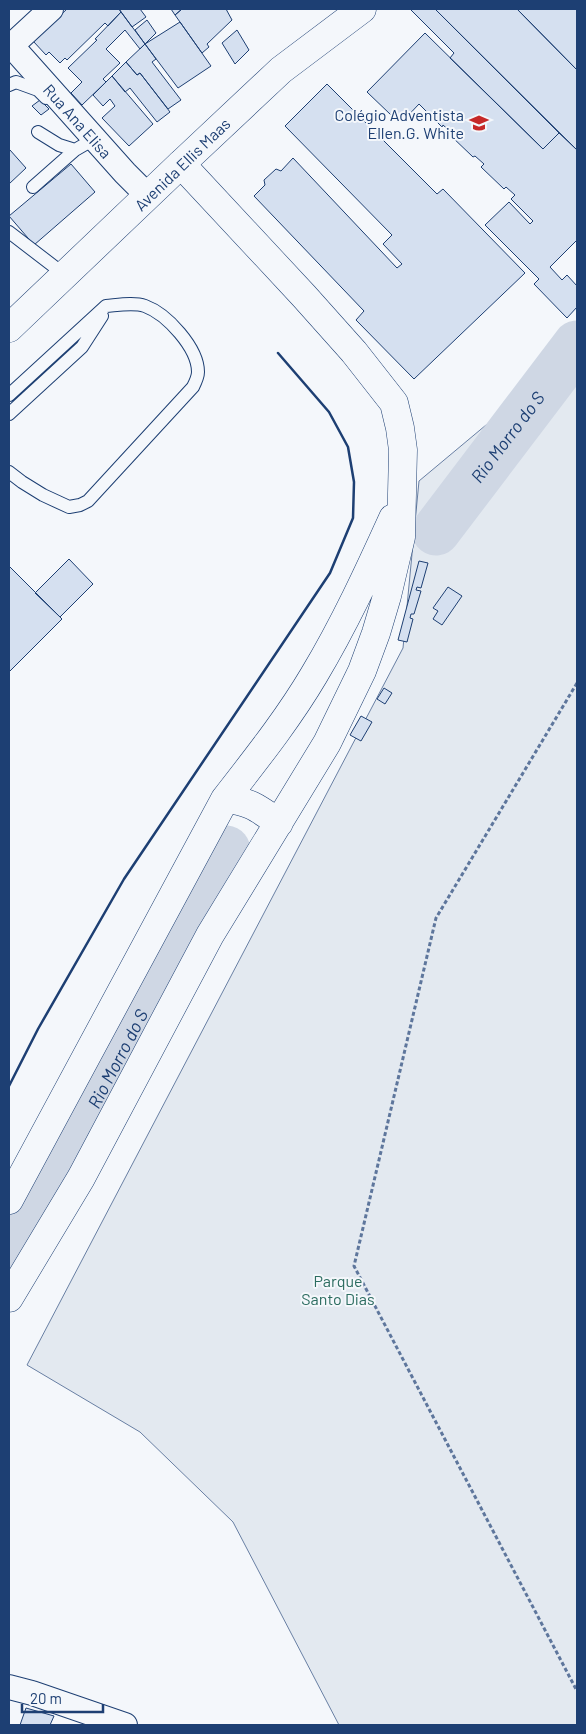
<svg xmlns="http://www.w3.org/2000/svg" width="586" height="1734" viewBox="0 0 586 1734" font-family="Barlow,sans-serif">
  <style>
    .green { fill: #e3e9f0; stroke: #687fa3 }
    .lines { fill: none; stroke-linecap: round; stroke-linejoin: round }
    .river { stroke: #cfd7e4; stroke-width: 49 }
    .building { fill: #d5e0f0; stroke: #1d3f73 }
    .lane-casing { stroke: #1d3f73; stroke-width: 14 }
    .street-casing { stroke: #1d3f73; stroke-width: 26 }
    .secondary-casing { stroke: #1d3f73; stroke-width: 29 }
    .primary-casing { stroke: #1d3f73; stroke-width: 29 }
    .path { stroke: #5e769c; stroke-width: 3; stroke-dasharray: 4 2.5; stroke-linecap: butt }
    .lane { stroke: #f4f7fb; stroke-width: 12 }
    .street { stroke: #f4f7fb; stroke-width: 24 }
    .secondary { stroke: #f4f7fb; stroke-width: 28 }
    .primary { stroke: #f4f7fb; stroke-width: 28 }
    .wall { stroke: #1d3f73; stroke-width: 2.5 }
    .labels { text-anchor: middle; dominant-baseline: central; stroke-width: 4; stroke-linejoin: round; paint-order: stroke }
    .poi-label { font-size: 16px; fill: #1d3f73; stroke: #f4f7fb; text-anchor: end }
    .street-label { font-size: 16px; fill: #1d3f73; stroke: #f4f7fb }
    .park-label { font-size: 16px; fill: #2c6c60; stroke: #f4f7fb }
    .water-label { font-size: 18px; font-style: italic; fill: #1d3f73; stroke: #f4f7fb }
  </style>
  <rect width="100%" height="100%" fill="#f4f7fb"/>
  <path class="green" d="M577 349V1725H339L233 1522 140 1432 27 1365 403 648 419 481Z"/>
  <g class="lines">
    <g class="river">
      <path id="s1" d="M436 531 577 345"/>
      <path id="s2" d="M9 1267 226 850"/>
    </g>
  </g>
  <path class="building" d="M67 9H119L121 12 108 26 105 23 67 60 65 58 60 63 49 52 46 55 33 41Z
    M119 9H140L146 17 132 27Z
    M171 9H182L175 15Z
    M182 9H226L232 20 207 44 209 47 202 53 175 15Z
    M410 9H435L559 133 543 149 450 58 454 53Z
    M435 9H517L577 70V150Z
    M517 9H577V70Z
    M121 12 145 44 140 49 125 30 106 49 120 63 103 79 106 82 82 105 71 93 82 82 68 68 97 40 95 39Z
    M147 20 156 33 145 44 135 30Z
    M180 22 211 66 178 88 145 44Z
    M237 30 249 50 235 64 222 43Z
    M425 33 543 149 559 133 577 150V240L550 267 562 280 567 275 577 286V307L567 318 534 284 539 279 485 225 509 202 530 224 533 221 511 199 515 195 506 187 504 189 481 167 484 164 475 156 473 157 450 135 452 133 443 125 442 127 419 104 402 122 393 113 391 115 367 92Z
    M145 44 156 59 152 62 181 100 168 109 140 73 137 75 126 62Z
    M126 62 137 75 140 73 170 112 157 122 130 88 125 92 112 76Z
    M112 76 153 124 129 146 102 118 115 106 110 99 103 106 93 95Z
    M327 84 437 194 443 189 525 273 414 379 356 320 364 311 254 196 265 185 264 180 276 169 281 171 293 158 397 268 402 264 383 244 392 235 285 126Z
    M40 100 49 109 41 115 32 106Z
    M10 150 26 168 9 184V151Z
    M71 164 95 192 34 245 9 216Z
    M69 559 93 584 60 617 35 593Z
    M419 561 428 563 421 588 417 587 416 590 421 591 414 614H411L410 618 413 619 407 642 398 640Z
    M9 566 62 619 9 672Z
    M448 587 462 596 442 625 433 619 438 611 433 608Z
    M384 688 392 693 385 704 377 699Z
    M361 716 372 722 361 741 350 735Z
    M26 1708 54 1716 50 1725H20Z"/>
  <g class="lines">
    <g class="lane-casing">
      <path id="lane" d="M9 85 16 82 38 90 46 98
        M38 132 59 145 75 150 94 139 92 137
        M33 187 75 150
        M9 232 65 275
        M9 395 106 306C118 305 134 302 145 306 167 314 198 348 198 372 198 377 195 383 193 387L88 501 80 505 69 507 43 495 22 482 9 472
        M9 414 82 347 102 316"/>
    </g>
    <g class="street-casing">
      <g id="street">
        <path id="s3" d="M9 43 125 173 148 196"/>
        <path d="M11 46 51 9"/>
        <path d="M9 1687 32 1693 125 1725"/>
      </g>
    </g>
    <g class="secondary-casing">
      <path id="secondary" d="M9 328 181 164"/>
    </g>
    <g class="primary-casing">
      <path id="primary" d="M225 799C250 801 259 809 279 823
        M9 1200 225 799C256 759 288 719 314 675 344 625 369 571 393 518
        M9 1298 81 1178 210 935 327 743 362 671 376 633 387 596 401 537 403 450 400 428 394 403 354 352 304 296 181 164 281 70 362 9"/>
    </g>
    <path class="path" d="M577 683 436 918 354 1266 577 1691"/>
    <use href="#lane" class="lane"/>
    <use href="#street" class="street"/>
    <use href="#secondary" class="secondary"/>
    <use href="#primary" class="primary"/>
    <path class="wall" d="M9 1086 38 1029 124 879 330 573 353 518 354 482 348 447 329 412 278 353"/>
  </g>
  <defs>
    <g id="school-bare" transform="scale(1.5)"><path d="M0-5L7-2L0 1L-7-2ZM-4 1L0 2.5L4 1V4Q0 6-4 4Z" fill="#c62828" stroke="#f4f7fb" stroke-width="2.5" paint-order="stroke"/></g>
  </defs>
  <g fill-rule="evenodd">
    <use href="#school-bare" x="479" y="123"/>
  </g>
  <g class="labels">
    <g class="poi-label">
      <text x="464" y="114">Colégio Adventista<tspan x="464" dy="18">Ellen.G. White</tspan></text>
    </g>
    <g class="street-label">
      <text stroke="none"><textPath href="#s3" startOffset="104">Rua Ana Elisa</textPath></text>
      <text transform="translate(182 164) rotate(-44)">Avenida Ellis Maas</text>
    </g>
    <g class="park-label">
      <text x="338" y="1280">Parque<tspan x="338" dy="18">Santo Dias</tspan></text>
    </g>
    <g class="water-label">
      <text stroke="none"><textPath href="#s1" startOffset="118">Rio Morro do S</textPath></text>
      <text stroke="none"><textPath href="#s2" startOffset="235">Rio Morro do S</textPath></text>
    </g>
  </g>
  <rect width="586" height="1734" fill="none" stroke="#1d3f73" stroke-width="20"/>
  <path d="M22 1704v8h81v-8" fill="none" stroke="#1d3f73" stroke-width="2.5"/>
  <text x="30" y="1704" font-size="15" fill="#1d3f73" stroke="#f4f7fb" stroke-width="4" paint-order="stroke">20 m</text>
</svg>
